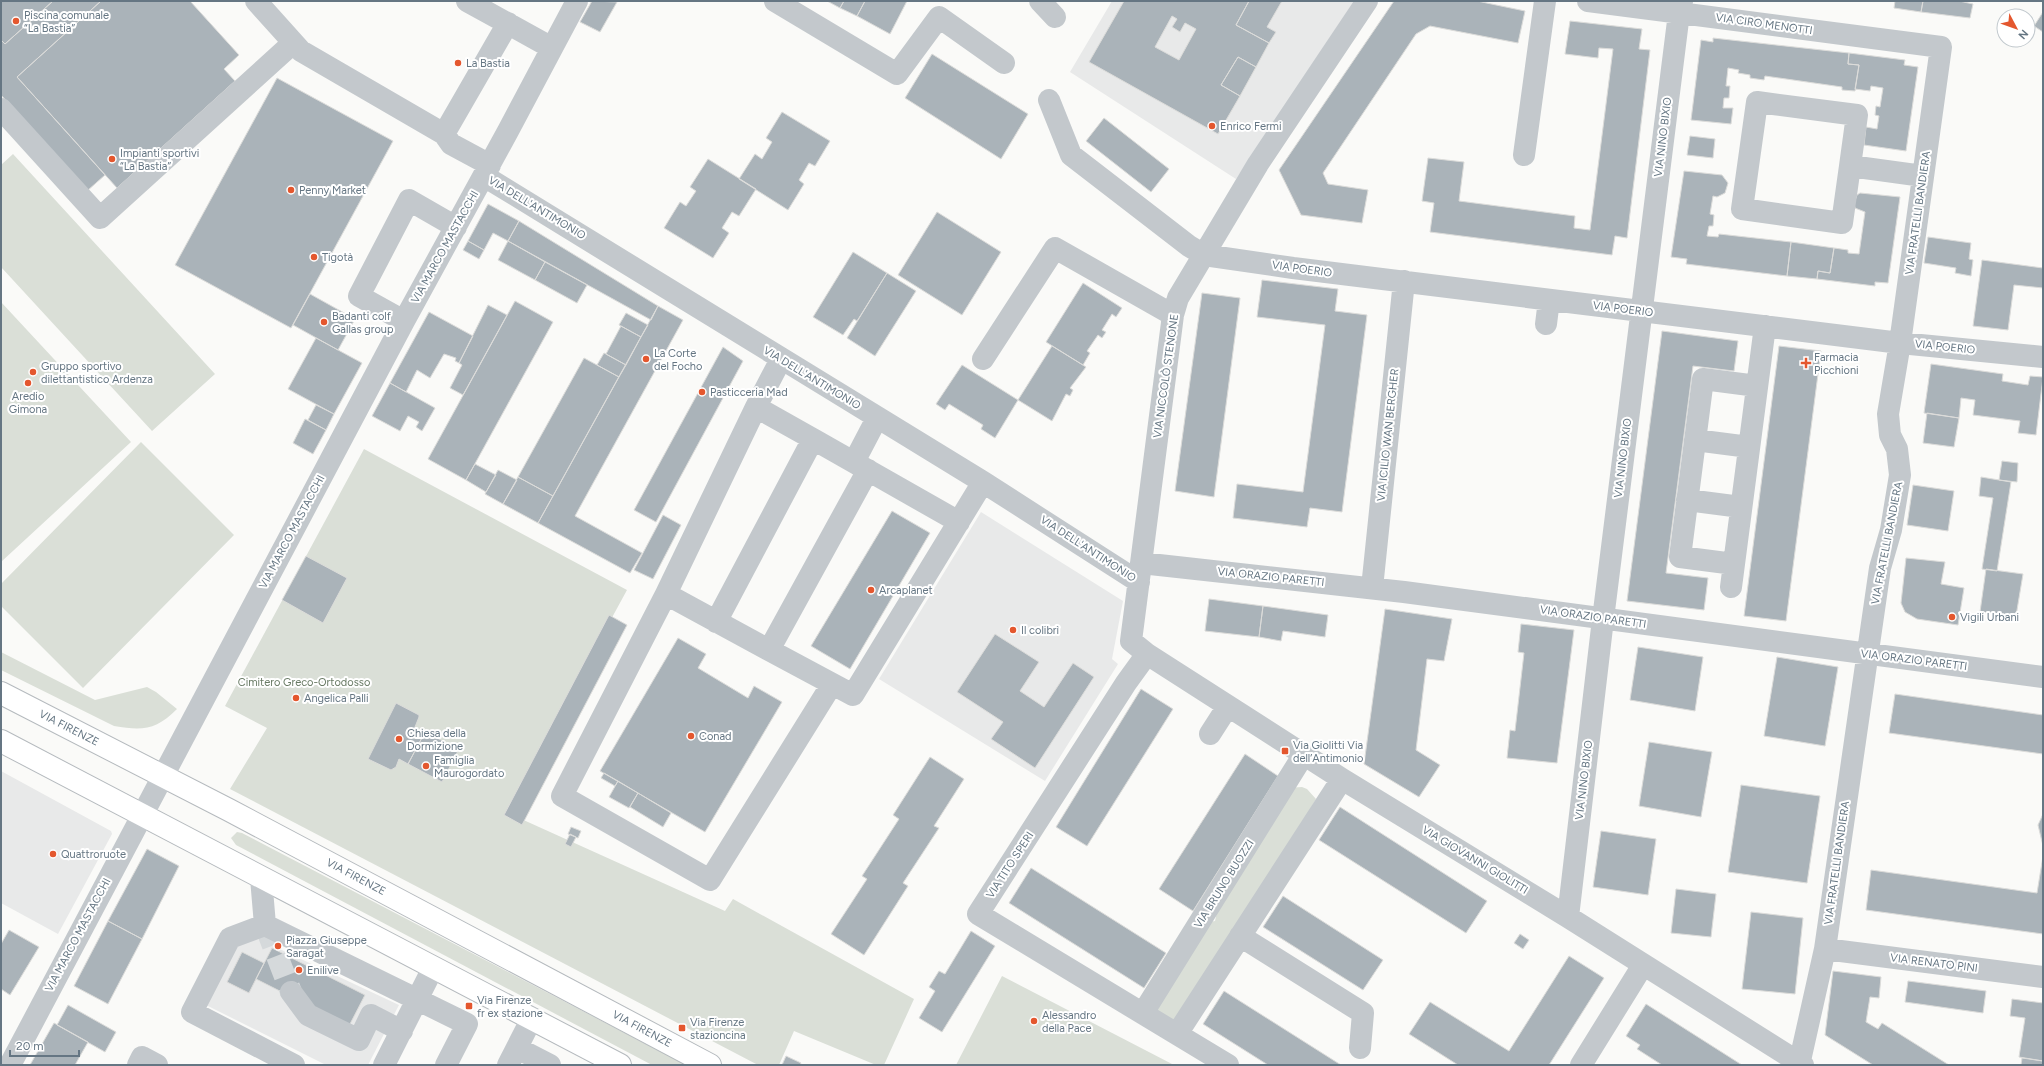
<svg xmlns="http://www.w3.org/2000/svg" width="2044" height="1066" viewBox="0 0 2044 1066" font-family="Figtree,sans-serif">
  <style>
    .built { fill: #e8e9e9 }
    .green { fill: #dadfd7 }
    .building { fill: #aab3b9; stroke: #dcdcda; fill-rule: evenodd }
    .lines { fill: none; stroke-linecap: round; stroke-linejoin: round }
    .minor-tunnel { stroke: #d5d9db; stroke-width: 22; stroke-dasharray: 22 11; stroke-linecap: butt }
    .major-casing { stroke: #b5babe; stroke-width: 24 }
    .minor { stroke: #c3c8cc; stroke-width: 22 }
    .major { stroke: #fff; stroke-width: 22 }
    .poi-dot { fill: #e4572e; stroke: #fff; stroke-width: 1.5 }
    .labels { text-anchor: middle; dominant-baseline: central; stroke-width: 4; stroke-linejoin: round; paint-order: stroke }
    .poi-label { font-size: 11px; fill: #657683; stroke: #fff; text-anchor: start }
    .street-label { font-size: 11px; fill: #657683; stroke: #fff }
    .park-label { font-size: 11px; fill: #687a64; stroke: #fff }
  </style>
  <rect width="100%" height="100%" fill="#fafaf8"/>
  <path class="built" d="M1112 1H1354L1236 179 1070 72Z
    M981 512 1123 601 1112 659 1118 664 1045 781 879 679Z
    M1 771 111 831 112 834 58 934 1 903Z
    M252 936 399 1005 368 1065H326L202 1003 232 950Z"/>
  <path class="green" d="M13 154 215 374 152 431 1 267V165Z
    M1 302 131 442 1 562Z
    M141 442 234 535 83 688 1 606V584Z
    M364 449 627 590 506 812 725 911 733 899 914 999 884 1065H876L794 1031 779 1065H758L230 789 267 728 225 706Z
    M1 652 95 700 147 687 156 692 177 709C156 730 143 731 114 726L1 670Z
    M1302 787 1307 789 1316 799 1195 1008 1165 1028 1147 1000 1209 922 1215 921 1217 912 1286 788Z
    M237 832 242 833 686 1065H652L236 845 231 838Z
    M1002 976 1174 1065H956Z"/>
  <path class="building" d="M1 1H53L5 44 1 40Z
    M53 1H101L17 77 105 175 87 191 1 95V40L5 44Z
    M101 1H190L239 55 224 69 235 81 117 188 17 77Z
    M592 1 617 2 600 32 580 22Z
    M827 1H844L840 8Z
    M844 1H865L857 16 840 8Z
    M865 1H907L890 34 857 16Z
    M1124 1H1249L1236 25 1269 43 1256 67 1238 57 1221 85 1240 96 1218 134 1089 62ZM1172 16 1177 19 1172 27 1180 32 1185 23 1196 29 1179 60 1155 47Z
    M1249 1H1282L1267 27 1276 32 1269 43 1236 25Z
    M1394 1H1477L1525 11 1518 43 1430 26 1416 34 1323 173 1328 184 1368 190 1362 223 1301 215 1279 170Z
    M1895 1H1923L1921 12 1894 8Z
    M1923 1H1959L1973 4 1970 18 1921 12Z
    M2043 12V32L2034 26Z
    M1570 21 1642 29 1639 49 1650 50 1627 238 1615 236 1612 255 1430 232 1434 203 1422 201 1428 158 1464 162 1459 201 1575 216 1574 228 1590 230 1613 49 1599 48 1598 58 1565 54Z
    M1713 38 1849 53 1848 64 1859 65 1855 91 1842 90V87L1765 76 1764 80 1750 78V75L1738 73 1739 70 1728 68 1726 86H1730L1729 98H1724L1723 108H1733L1731 124 1691 120 1701 40 1713 42Z
    M1849 53 1905 60 1904 65 1918 67 1906 151 1864 145 1866 127 1877 129 1879 116 1875 115 1876 106 1880 107 1883 88 1871 86 1870 91 1855 89 1859 65 1848 64Z
    M932 54 1028 114 1001 159 905 98Z
    M1238 57 1256 67 1240 96 1221 85Z
    M277 78 393 141 291 328 175 265Z
    M782 112 830 141 815 166 809 163 799 180 804 184 788 210 739 179 755 154 762 159 772 142 766 138Z
    M1104 118 1169 169 1151 192 1086 141Z
    M1690 136 1715 139 1713 158 1687 155Z
    M708 159 756 189 739 216 732 212 722 228 729 233 713 258 664 228 680 202 686 206 696 191 690 187Z
    M1684 171 1722 175 1728 183 1725 193 1717 197 1713 196 1710 214 1714 215 1713 226H1709L1707 236 1718 237 1719 234 1791 242 1787 276 1686 264 1687 259 1671 257Z
    M1860 193 1900 197 1888 283 1875 282V286L1817 279 1818 271 1830 273 1834 248 1848 250V253L1859 254 1865 212 1855 208 1854 204 1857 195Z
    M488 204 519 221 508 241 493 233 484 250 468 241Z
    M937 212 1001 252 962 315 898 275Z
    M519 221 658 306 651 320 508 241Z
    M1928 237 1971 243 1969 259 1973 260 1971 276 1955 273 1956 268 1924 263Z
    M468 241 484 250 479 259 463 250Z
    M508 241 545 262 535 280 498 260Z
    M1791 242 1834 248 1830 273 1818 271 1817 279 1787 276Z
    M853 252 887 273 857 321 854 319 843 335 813 317Z
    M1982 260 2043 268V288L2014 285 2008 330 1973 326Z
    M545 262 587 285 577 303 535 280Z
    M887 273 916 291 875 356 847 338Z
    M1262 280 1338 289 1335 311 1367 315 1342 512 1310 508 1307 527 1233 518 1237 484 1303 492 1325 325 1257 317Z
    M1083 283 1122 308 1116 317 1112 314 1102 330 1106 332 1102 338 1098 335 1087 351 1090 353 1083 365 1046 342Z
    M1202 293 1240 298 1214 497 1175 491Z
    M310 294 355 319 338 350 293 325Z
    M515 301 553 322 466 480 428 459Z
    M488 305 507 315 463 395 450 388 462 365 459 363Z
    M658 306 683 320 575 516 642 553 630 573 538 523Z
    M429 312 473 336 459 363 455 361 456 358 444 354 430 378 417 370 406 392 390 383Z
    M626 313 648 325 641 337 619 325Z
    M621 326 641 337 626 365 606 354Z
    M1662 331 1738 341 1734 371 1693 366 1666 573 1708 578 1704 610 1627 601Z
    M316 338 362 363 334 414 288 389Z
    M1052 346 1086 367 1070 388 1073 390 1070 396 1066 394 1052 421 1018 400Z
    M1779 346 1821 351 1786 621 1744 616Z
    M723 347 743 361 656 522 634 510Z
    M604 353 626 365 619 377 597 365Z
    M584 358 619 377 553 496 518 477Z
    M1931 364 2003 374 2002 381 2028 385 2030 376 2043 377 2036 435 2018 433 2020 421 1973 415 1975 400 1961 398 1959 418 1924 413Z
    M962 365 1018 400 995 438 981 429 983 425 949 404 945 410 936 404Z
    M390 383 435 408 422 431 416 427 419 422 408 416 400 431 372 416Z
    M316 405 334 414 326 430 308 420Z
    M1927 413 1959 418 1954 447 1923 443Z
    M305 419 326 430 313 454 293 443Z
    M2002 461 2018 463 2017 482 1999 480Z
    M475 464 496 475 486 492 466 480Z
    M498 470 517 480 503 504 485 494Z
    M518 477 553 496 538 523 503 504Z
    M1981 477 2011 482 1997 571 1982 569 1993 498 1979 496Z
    M1913 485 1954 491 1948 531 1907 525Z
    M892 511 930 533 850 669 811 646Z
    M663 515 681 525 653 579 634 570Z
    M306 556 347 578 323 623 282 600Z
    M1906 558 1945 562 1941 584 1964 588 1958 625 1917 619 1905 612 1901 603Z
    M1986 569 2023 574 2016 616 1980 612Z
    M1209 599 1263 606 1259 637 1205 631Z
    M1263 606 1328 615 1325 637 1283 631 1281 641 1259 637Z
    M1385 609 1452 619 1444 661 1427 659 1416 750 1440 765 1419 797 1364 764Z
    M609 615 627 625 522 825 504 815Z
    M1521 624 1574 630 1557 763 1507 758 1510 730 1515 731 1524 653 1518 652Z
    M995 634 1039 662 1020 691 1044 707 1073 663 1094 677 1035 768 991 739 1003 722 957 692Z
    M678 638 706 654 698 668 748 698 754 686 782 702 705 832 600 771Z
    M1638 647 1703 657 1695 711 1630 700Z
    M1777 657 1838 667 1825 746 1764 736Z
    M1141 689 1173 709 1087 846 1056 827Z
    M1895 694 2043 715V754L1889 733Z
    M396 703 419 715V717L415 727 425 732 408 764 399 759 396 767 391 770 368 759Z
    M425 732 459 749 442 782 408 764Z
    M1649 742 1712 752 1701 817 1639 806Z
    M1245 754 1278 776 1193 911 1159 889Z
    M930 757 964 779 934 826 939 828 903 883 908 886 864 955 831 934 867 879 862 876 899 819 893 815Z
    M604 773 618 781 615 786 601 778Z
    M618 781 638 793 629 808 609 797Z
    M1741 785 1820 796 1807 883 1728 872Z
    M638 793 671 813 663 827 630 807Z
    M1340 807 1487 901 1466 933 1319 840Z
    M2043 814V846L2038 825Z
    M571 827 581 831 578 838 568 834Z
    M1601 831 1656 839 1648 895 1593 887Z
    M570 834 576 837 571 847 565 844Z
    M147 849 179 866 142 939 108 921Z
    M2043 856V934L1866 910 1871 870 2037 893Z
    M1031 868 1166 953 1144 988 1009 903Z
    M1676 889 1716 894 1711 937 1671 933Z
    M1283 896 1383 960 1363 990 1263 927Z
    M1751 912 1803 918 1795 994 1742 989Z
    M108 921 142 939 108 1004 74 986Z
    M9 930 39 947 10 995 1 989V944Z
    M971 931 995 946 942 1032 919 1018 935 991 929 987 939 971 945 974Z
    M1520 934 1529 940 1523 949 1514 943Z
    M272 948 365 995 349 1026 256 979Z
    M242 952 264 963 249 993 227 982Z
    M1569 956 1604 978 1549 1065H1458L1409 1034 1430 1002 1509 1051Z
    M1833 971 1881 977 1879 998 1870 997 1866 1022 1878 1029 1882 1023 1949 1065H1873L1825 1035Z
    M1908 981 1986 991 1983 1013 1905 1002Z
    M1224 991 1341 1065H1268L1203 1024Z
    M2012 999 2043 1003V1061L2019 1057 2025 1018 2010 1016Z
    M1646 1004 1742 1065H1662L1637 1049 1640 1045 1626 1036Z
    M68 1005 116 1032 105 1052 57 1025Z
    M54 1023 88 1042 75 1065H30Z
    M786 1056 801 1063 800 1065H782Z
    M2022 1058 2043 1061V1065H2021Z"/>
  <g class="lines">
    <path class="minor-tunnel" d="M265 925 291 992"/>
    <g class="major-casing">
      <path id="major" d="M1 693 229 810 710 1065
        M1 741 620 1065"/>
    </g>
    <path class="minor" d="M256 1 301 51 444 134 508 23
      M467 1 552 48
      M775 1 897 74 939 17 1004 63
      M1040 1 1055 17
      M1367 1 1258 164 1178 298 1173 315 1131 641 1147 654 1342 779 1568 917 1803 1065
      M1588 1 1941 47 1900 343 1888 414 1890 435 1897 449 1900 475 1891 530 1880 568 1825 949 1799 1065
      M1049 100 1071 155 1189 246 1204 255 1293 268 1900 343 2043 357
      M1 109 100 218 293 43
      M444 134 451 144 490 165
      M1524 155 1545 1
      M1850 166 1857 115 1757 102 1742 209 1842 223 1850 166 1923 176
      M484 176 983 482 1139 582
      M404 321 359 296 409 200 456 227
      M1546 324 1549 300
      M781 359 756 407 666 594 769 650 868 470
      M983 359 1055 248 1173 315
      M813 439 959 522
      M1695 440 1749 447
      M854 462 877 418
      M1687 500 1741 507
      M1141 563 1404 592 2043 677
      M1734 564 1680 557 1703 379 1757 386
      M1731 587 1765 326
      M1372 588 1404 281
      M666 594 562 796 710 880 832 684
      M716 622 813 439 756 407
      M769 650 853 695 983 482
      M1147 654 1126 683 978 914 1228 1065
      M1210 734 1228 706
      M261 878 265 925
      M1568 917 1603 619 1679 13 1682 1
      M1240 936 1363 1013 1360 1048
      M1825 949 2043 977
      M291 992 308 1015 359 1040 371 1015 402 1031
      M1143 1013 1304 754
      M1177 1034 1342 779
      M517 1048 550 1065
      M10 1065 404 321 508 131 577 1
      M138 1065 142 1057 157 1065
      M294 1065 192 1012 230 938 265 925 467 1024 446 1065
      M384 1065 433 968
      M508 1065 532 1018
      M1581 1065 1643 965"/>
    <use href="#major" class="major"/>
  </g>
  <g class="poi-dot">
    <circle cx="16" cy="21" r="4"/>
    <circle cx="458" cy="63" r="4"/>
    <circle cx="1212" cy="126" r="4"/>
    <circle cx="112" cy="159" r="4"/>
    <circle cx="291" cy="190" r="4"/>
    <circle cx="314" cy="257" r="4"/>
    <circle cx="324" cy="322" r="4"/>
    <circle cx="646" cy="359" r="4"/>
    <path d="M1804 357h4v4h4v4h-4v4h-4v-4h-4v-4h4z"/>
    <circle cx="33" cy="372" r="4"/>
    <circle cx="28" cy="383" r="4"/>
    <circle cx="702" cy="392" r="4"/>
    <circle cx="871" cy="590" r="4"/>
    <circle cx="1952" cy="617" r="4"/>
    <circle cx="1013" cy="630" r="4"/>
    <circle cx="296" cy="698" r="4"/>
    <circle cx="691" cy="736" r="4"/>
    <circle cx="399" cy="739" r="4"/>
    <rect x="1281" y="747" width="8" height="8" rx="2"/>
    <circle cx="426" cy="766" r="4"/>
    <circle cx="53" cy="854" r="4"/>
    <circle cx="278" cy="946" r="4"/>
    <circle cx="299" cy="970" r="4"/>
    <rect x="465" y="1002" width="8" height="8" rx="2"/>
    <circle cx="1034" cy="1021" r="4"/>
    <rect x="678" y="1024" width="8" height="8" rx="2"/>
  </g>
  <g class="labels">
    <g class="poi-label">
      <text x="24" y="15">Piscina comunale<tspan x="24" dy="13">“La Bastia”</tspan></text>
      <text x="466" y="63">La Bastia</text>
      <text x="1220" y="126">Enrico Fermi</text>
      <text x="120" y="153">Impianti sportivi<tspan x="120" dy="13">“La Bastia”</tspan></text>
      <text x="299" y="190">Penny Market</text>
      <text x="322" y="257">Tigotà</text>
      <text x="332" y="316">Badanti colf<tspan x="332" dy="13">Gallas group</tspan></text>
      <text x="654" y="353">La Corte<tspan x="654" dy="13">del Focho</tspan></text>
      <text x="1814" y="357">Farmacia<tspan x="1814" dy="13">Picchioni</tspan></text>
      <text x="41" y="366">Gruppo sportivo<tspan x="41" dy="13">dilettantistico Ardenza</tspan></text>
      <text x="710" y="392">Pasticceria Mad</text>
      <text x="28" y="396" text-anchor="middle">Aredio<tspan x="28" dy="13">Gimona</tspan></text>
      <text x="879" y="590">Arcaplanet</text>
      <text x="1960" y="617">Vigili Urbani</text>
      <text x="1021" y="630">Il colibrì</text>
      <text x="304" y="698">Angelica Palli</text>
      <text x="407" y="733">Chiesa della<tspan x="407" dy="13">Dormizione</tspan></text>
      <text x="699" y="736">Conad</text>
      <text x="1293" y="745">Via Giolitti Via<tspan x="1293" dy="13">dell’Antimonio</tspan></text>
      <text x="434" y="760">Famiglia<tspan x="434" dy="13">Maurogordato</tspan></text>
      <text x="61" y="854">Quattroruote</text>
      <text x="286" y="940">Piazza Giuseppe<tspan x="286" dy="13">Saragat</tspan></text>
      <text x="307" y="970">Enilive</text>
      <text x="477" y="1000">Via Firenze<tspan x="477" dy="13">fr ex stazione</tspan></text>
      <text x="1042" y="1015">Alessandro<tspan x="1042" dy="13">della Pace</tspan></text>
      <text x="690" y="1022">Via Firenze<tspan x="690" dy="13">stazioncina</tspan></text>
    </g>
    <g class="street-label">
      <text transform="translate(1764 24) rotate(8)">VIA CIRO MENOTTI</text>
      <text transform="translate(1663 137) rotate(-83)">VIA NINO BIXIO</text>
      <text transform="translate(537 208) rotate(31)">VIA DELL'ANTIMONIO</text>
      <text transform="translate(1918 213) rotate(-82)">VIA FRATELLI BANDIERA</text>
      <text transform="translate(445 247) rotate(-61)">VIA MARCO MASTACCHI</text>
      <text transform="translate(1302 269) rotate(8)">VIA POERIO</text>
      <text transform="translate(1623 309) rotate(7)">VIA POERIO</text>
      <text transform="translate(1945 347) rotate(6)">VIA POERIO</text>
      <text transform="translate(1166 376) rotate(-82)">VIA NICCOLÒ STENONE</text>
      <text transform="translate(812 378) rotate(31)">VIA DELL'ANTIMONIO</text>
      <text transform="translate(1388 435) rotate(-84)">VIA ICILIO WAN BERGHER</text>
      <text transform="translate(1623 458) rotate(-83)">VIA NINO BIXIO</text>
      <text transform="translate(292 532) rotate(-62)">VIA MARCO MASTACCHI</text>
      <text transform="translate(1887 543) rotate(-79)">VIA FRATELLI BANDIERA</text>
      <text transform="translate(1088 549) rotate(33)">VIA DELL'ANTIMONIO</text>
      <text transform="translate(1271 577) rotate(6)">VIA ORAZIO PARETTI</text>
      <text transform="translate(1593 617) rotate(8)">VIA ORAZIO PARETTI</text>
      <text transform="translate(1914 660) rotate(7)">VIA ORAZIO PARETTI</text>
      <text transform="translate(69 728) rotate(27)">VIA FIRENZE</text>
      <text transform="translate(1584 780) rotate(-83)">VIA NINO BIXIO</text>
      <text transform="translate(1475 860) rotate(31)">VIA GIOVANNI GIOLITTI</text>
      <text transform="translate(1837 863) rotate(-82)">VIA FRATELLI BANDIERA</text>
      <text transform="translate(1010 865) rotate(-57)">VIA TITO SPERI</text>
      <text transform="translate(356 877) rotate(28)">VIA FIRENZE</text>
      <text transform="translate(1224 884) rotate(-58)">VIA BRUNO BUOZZI</text>
      <text transform="translate(78 935) rotate(-62)">VIA MARCO MASTACCHI</text>
      <text transform="translate(1934 963) rotate(7)">VIA RENATO PINI</text>
      <text transform="translate(642 1029) rotate(28)">VIA FIRENZE</text>
    </g>
    <g class="park-label">
      <text x="304" y="682">Cimitero Greco-Ortodosso</text>
    </g>
  </g>
  <rect width="2044" height="1066" fill="none" stroke="#657683" stroke-width="4"/>
  <g transform="translate(2016 28) rotate(131)"><circle r="19" fill="#ffffff" stroke="#c1c8cd"/>
  <path d="M0-3L7 15L0 10L-7 15Z" fill="#e4572e"/>
  <text y="-6" font-size="11" font-weight="bold" text-anchor="middle" fill="#657683">N</text>
  </g>
  <path d="M10 1050v6h69v-6" fill="none" stroke="#657683" stroke-width="2"/>
  <text x="16" y="1050" font-size="12" fill="#657683" stroke="#ffffff" stroke-width="3" paint-order="stroke">20 m</text>
</svg>
